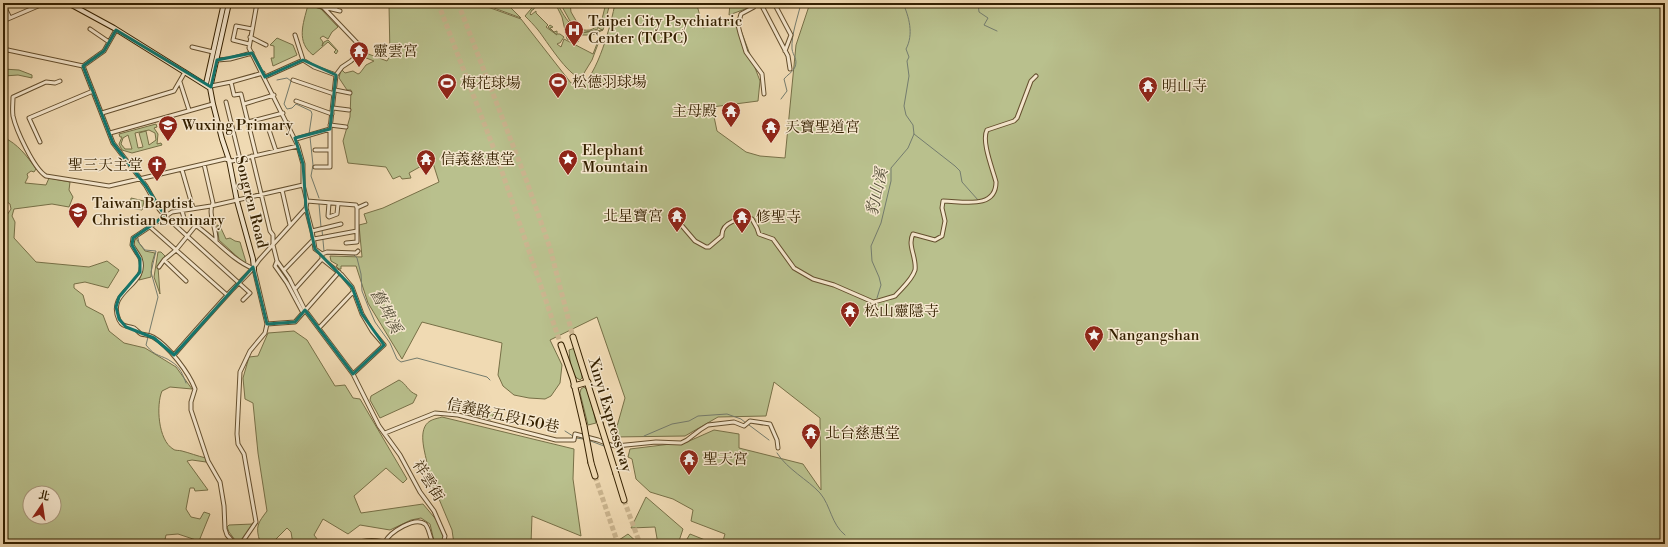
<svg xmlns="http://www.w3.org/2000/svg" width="1668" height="547" viewBox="0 0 1668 547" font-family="'Libre Bodoni','Noto Serif TC',serif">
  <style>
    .green { fill: #b9c08d; stroke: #777047; fill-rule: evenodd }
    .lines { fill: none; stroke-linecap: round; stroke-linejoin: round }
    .stream { stroke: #747c6e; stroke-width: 1 }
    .highway-tunnel { stroke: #cbb58f; stroke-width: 5; stroke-dasharray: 5 2.5; stroke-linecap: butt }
    .street-casing { stroke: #644f2e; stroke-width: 5 }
    .secondary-casing { stroke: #352101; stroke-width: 6 }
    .highway-casing { stroke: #352101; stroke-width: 7 }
    .street { stroke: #f5e7ce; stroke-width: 3 }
    .secondary { stroke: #f5e7ce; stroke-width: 4 }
    .highway { stroke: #f0dab3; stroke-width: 5 }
    .highway-bridge-casing { stroke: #352101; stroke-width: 7; stroke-linecap: butt }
    .highway-bridge { stroke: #f0dab3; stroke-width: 5 }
    .marked { fill: none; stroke: #0f766e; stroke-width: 3; stroke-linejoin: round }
    .labels { text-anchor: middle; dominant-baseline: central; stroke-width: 3; stroke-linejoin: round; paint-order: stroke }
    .poi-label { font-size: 15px; fill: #352101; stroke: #f5e7ce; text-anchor: start }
    .street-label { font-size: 15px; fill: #352101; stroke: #f5e7ce }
    .water-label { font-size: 16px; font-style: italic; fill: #544e38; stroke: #f5e7ce }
  </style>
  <rect width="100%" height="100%" fill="#f0dab3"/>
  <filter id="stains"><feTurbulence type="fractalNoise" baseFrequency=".005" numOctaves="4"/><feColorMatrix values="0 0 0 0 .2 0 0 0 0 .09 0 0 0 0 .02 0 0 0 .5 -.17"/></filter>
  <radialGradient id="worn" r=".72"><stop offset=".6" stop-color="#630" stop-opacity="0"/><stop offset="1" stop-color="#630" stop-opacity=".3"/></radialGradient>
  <path class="green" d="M337 3H483V4L485 6 521 19 571 83 580 86C597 78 612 21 615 3H698L697 5 703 28 737 20 760 81 758 101 712 107 717 131 746 152 760 156 785 158 796 45 810 3H1665V544H722L725 534 691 521 693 510 673 499 650 492 636 479 632 459 628 457 630 449 687 442 714 430 739 434V448L803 464 821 490 820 418 774 382 766 416 718 417 685 436 614 437 625 398 597 317 550 340 562 365 560 383 551 396 545 399 529 398 514 395 503 386 498 375 502 343 422 322 402 359 368 303 356 266H341V269H339L336 266 338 265 331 261 330 256 362 257 359 225 367 223 364 214 383 208 439 182 432 160 409 173 411 178 402 179 400 176 393 179 386 167 348 163 343 141 350 117 351 90H347L339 78 341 69 345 73 353 71 358 74 360 73 366 65 374 61 361 56 363 52 387 61 390 56 389 5 337 6Z
    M485 3H506L521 18 486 5Z
    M536 3H538L533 10H532L530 14 531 15 536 11V13L548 25 546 27 557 35 548 27 550 25 553 27 550 28 554 32 557 31V34H560L564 37 560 43H559L557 44 561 47 564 39 593 54 600 36H601L592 60 581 78C568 76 546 40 538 30 534 25 529 20 525 16Z
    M555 3H557C565 17 571 32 590 30 593 29 596 27 598 27V29C590 31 580 34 572 34L576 36C579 32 597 31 603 30L600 29 597 25 602 19 606 3H610L603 30 592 35H580L578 42 573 39 571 41 567 39 562 17Z
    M560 3H570L571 12 578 24 570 21Z
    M730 3H754L748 8 729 15Z
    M308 5 321 9 338 27 332 32 328 39 323 36 320 38 323 42 322 46 324 42 328 40 338 51 336 54 334 52 336 50 328 42 313 55C296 42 303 24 308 5Z
    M277 38 293 45 297 55 273 66 271 58H274V46L270 45Z
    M3 69 19 70 32 75V78L18 75 4 76 3 78Z
    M156 124 157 127 154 128 158 134 157 144 161 143 162 145 132 153 122 150 119 144 122 137H120L119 134ZM149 130 155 133 156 140 149 145 146 131 139 133 143 147 138 148 135 133ZM128 135 132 149H125L121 144 123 138Z
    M3 137C18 144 27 156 36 169L34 172 31 171 27 174 28 177 25 183 46 185 49 178 70 182 69 190 73 197 69 207 52 204 14 209 12 216 15 222 14 238 36 262 89 267 107 261 119 270 108 288 85 282 74 284V288L83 295 86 306 103 315 109 331 124 343 145 348 176 367 192 389 170 387 162 391C156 405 158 440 173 449 175 451 179 450 182 451 190 453 197 456 206 458V462L192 460 187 461 208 490 195 491 194 488H190L186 509 191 517 200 519 204 512 210 514 199 541 178 534 166 535 164 544H3V221L11 209 10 204 3 199ZM30 493H54V517H30Z
    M131 198 144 201 142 210 130 208Z
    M217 225 220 226 226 239 230 238 235 241 240 242 246 262 244 263 219 240Z
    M137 237V240L145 251 155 253 152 263 151 277 139 280C147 265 138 256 133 243Z
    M158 252H161L165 256 158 267 160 294 154 277Z
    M294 331 307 340 335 386 345 385 353 398 360 399 407 479 403 483 386 468 354 496 361 513 423 504 439 523 444 540 438 544 434 541 430 524 421 518 411 520 390 530 360 525 348 534 323 519 314 535 321 544H293L291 532 287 528 271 544H257V542H260C255 526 258 523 267 511L258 453 253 403 245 399 243 378 249 357 258 356 268 333Z
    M575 348 582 374V378L580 380C570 376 570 359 569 350Z
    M399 380C407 384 407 391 417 395L413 403 380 418 370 400 371 396Z
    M584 387 589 392 596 423 588 425 580 393 581 389Z
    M481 408 494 413 491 420 478 416Z
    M442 417 574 449 573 479 581 536 532 516 531 544H454L452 530 439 499 427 484 430 474 422 472 420 467 427 463C425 452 417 429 430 421 433 419 439 418 442 417Z
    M646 497 683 529 678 544H658L655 527 631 528Z
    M253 524 240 544H238L229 532 227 527 229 525Z
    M628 534 639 544H613Z
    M690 534 715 544H684Z"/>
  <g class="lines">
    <path class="stream" d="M978 3 979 12 988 18 984 25 997 31
      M277 80 287 78 291 81 284 104 287 109 292 108 296 104 311 111 312 114 309 134
      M781 99 787 91 784 79C787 75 793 72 795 67 798 59 793 56 792 49 791 35 798 17 801 3
      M914 134 955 166 960 171 962 182 978 200
      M310 137 313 165 311 176 319 198
      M319 204 321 227
      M322 230 324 251
      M138 238 139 243 145 250 156 251 151 272 158 297 146 345C156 358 161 354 172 362 180 367 183 375 186 383
      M324 254 354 255 357 258 361 274 362 291 368 306 375 322 390 343 397 359 401 362 417 358 487 377 490 380
      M877 298 881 285 879 277 872 261 871 246 881 223 891 181V168L908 148 914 134 913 125 906 115 904 106 909 76 907 61 909 57 906 49C914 34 909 17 903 3
      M749 425 769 440
      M565 431 576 438 583 439
      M644 436 672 424 689 421 698 416 727 414 741 419 746 423
      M588 440 604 446
      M777 453C788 470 807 479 820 493 831 506 831 524 845 535"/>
    <path class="highway-tunnel" d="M438 3 497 157 561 345
      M458 3 527 182 550 248 573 337
      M595 476 618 544
      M624 500 640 544"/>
    <g class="street-casing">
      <path id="street" d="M257 3 249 48 298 146 303 164V185L307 201 306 208 312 231 315 249 322 254V259L342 275 352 287 362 314 372 331 384 345 353 374
        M308 3 323 7 363 49 351 61 342 67 336 75 330 129V167H315
        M756 3 754 7 741 14 738 25 740 33 746 52 762 74 764 94
        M765 3 763 8 788 56 790 69
        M774 3 791 35 785 51
        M3 4 10 18
        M323 7 340 11
        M336 10V3
        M3 21 45 3
        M90 29 109 42
        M295 35 303 60 314 67 336 75
        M250 37 266 45
        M249 44 233 40 236 26 252 29
        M192 47 213 52
        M3 49 83 66
        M217 60 230 59 252 53
        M83 66 113 143 146 186 159 209 165 216 250 293 243 300
        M83 66 104 51 116 30
        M265 77 303 60
        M293 80 334 94
        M60 81 55 83 46 82 13 97C13 103 12 110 13 116 16 130 34 169 46 176L109 186 225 159 232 161 298 146
        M180 82 189 110
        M231 82 234 95 241 94 256 155
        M211 86 231 82 263 73
        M335 90 350 93
        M296 101 332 114
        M226 102 240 159
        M244 104 274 95
        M333 108 349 110
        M102 113 174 91 185 72
        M248 122 283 113
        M330 125 346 127
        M110 133 213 104
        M296 139 330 129
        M40 142 29 118 93 91
        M315 150H330
        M276 151 268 127 288 123
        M252 156 270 231 273 235V245L277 261 289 278 305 310 353 374 379 426 400 455 420 492 434 511 445 536 443 544
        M204 164 213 203C207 213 217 229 216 241
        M182 170 193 208
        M282 190 290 225
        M307 201 356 205 357 208
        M329 203 328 216 329 217 337 214 338 204
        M357 208 366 204
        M182 211 184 218C210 231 227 258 254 269
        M677 220 695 241 706 247H709L722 236C721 222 741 217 752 219L757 228 759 234 773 239 794 268 813 279 834 285 873 302C876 302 891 297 895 296 902 288 912 280 915 270 917 258 907 245 913 234L935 240 942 236 945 221 942 208 943 201C962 201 996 210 996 182 993 170 981 141 987 130L1014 121 1017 118 1031 81 1036 76
        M149 226 227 295
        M312 231 341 224
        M346 243 357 242V208
        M322 254 327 252 356 253 358 251
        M164 260 186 281
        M277 261 275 266 287 283 303 313
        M159 267 164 260 176 250 197 224
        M284 270 314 239 357 231
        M295 289 322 259
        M267 324 295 322 339 272
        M319 328 353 292
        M174 355C192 334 211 313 230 292 240 281 252 272 259 260L306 208
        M385 433 435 413 458 415 556 440H574L575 434 598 440 611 445 616 446 656 442 681 443 687 440 700 430 708 425 734 422 744 426 750 421 770 424 777 440 778 448
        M385 542C390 532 415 516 425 524 430 529 429 538 434 544
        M235 544 227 535 225 529 224 506 220 482 208 461 191 410V402L195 389C189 373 169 346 153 337 149 335 145 335 141 334 138 332 137 330 134 328 127 325 123 328 119 320 105 290 150 286 140 258 138 254 134 249 132 245L133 238 172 212 211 206 303 185
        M241 544 256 522 244 454 238 444 237 434 240 372 250 351 265 333 267 324 254 269
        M354 544C367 538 380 540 393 544"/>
    </g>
    <g class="secondary-casing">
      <path id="secondary" d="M68 3 114 28 210 88
        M229 3 210 88 213 104 222 139 229 160 237 201 253 259 254 269
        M206 84 224 3"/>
    </g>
    <g class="highway-casing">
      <path id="highway" d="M573 337 600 423
        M561 345 573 379 584 426
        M574 386 588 382
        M591 463 595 476
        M616 474 624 500"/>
    </g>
    <use href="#street" class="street"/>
    <use href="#secondary" class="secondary"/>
    <use href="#highway" class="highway"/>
    <g class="highway-bridge-casing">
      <path id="highway-bridge" d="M600 423 616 474
        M584 426 591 463"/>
    </g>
    <use href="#highway-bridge" class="highway-bridge"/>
  </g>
  <path class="marked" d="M116 30 211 87 217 60 252 53 265 77 303 60 336 75 330 129 295 138 303 164 306 208 315 249 352 287 362 314 384 345 353 374 305 310 295 322 267 324 253 267 174 355 154 338 126 327 119 319 116 307 119 297 140 272V259L132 245 133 238 165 216 146 186 113 143 83 66 104 51Z"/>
  <defs>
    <g id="hospital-pin" transform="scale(1)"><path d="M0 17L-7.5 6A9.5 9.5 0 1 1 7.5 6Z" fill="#8f2418" stroke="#f5e7ce"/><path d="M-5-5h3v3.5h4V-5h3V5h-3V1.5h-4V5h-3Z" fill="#fff"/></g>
    <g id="temple-pin" transform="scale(1)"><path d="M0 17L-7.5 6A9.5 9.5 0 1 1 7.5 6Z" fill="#8f2418" stroke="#f5e7ce"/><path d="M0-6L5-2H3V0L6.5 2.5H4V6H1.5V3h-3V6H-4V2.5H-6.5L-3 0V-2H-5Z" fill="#fff"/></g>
    <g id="stadium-pin" transform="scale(1)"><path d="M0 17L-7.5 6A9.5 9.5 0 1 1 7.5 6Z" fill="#8f2418" stroke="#f5e7ce"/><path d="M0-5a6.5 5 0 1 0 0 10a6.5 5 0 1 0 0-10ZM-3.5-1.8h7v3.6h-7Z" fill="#fff"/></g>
    <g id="school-pin" transform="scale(1)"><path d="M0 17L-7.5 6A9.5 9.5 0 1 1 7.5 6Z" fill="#8f2418" stroke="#f5e7ce"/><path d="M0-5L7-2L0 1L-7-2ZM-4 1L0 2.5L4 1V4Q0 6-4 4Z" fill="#fff"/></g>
    <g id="sight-pin" transform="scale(1)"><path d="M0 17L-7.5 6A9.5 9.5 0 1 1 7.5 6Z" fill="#8f2418" stroke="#f5e7ce"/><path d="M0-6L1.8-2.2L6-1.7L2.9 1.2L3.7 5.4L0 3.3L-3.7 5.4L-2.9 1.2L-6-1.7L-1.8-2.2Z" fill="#fff"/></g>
    <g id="church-pin" transform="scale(1)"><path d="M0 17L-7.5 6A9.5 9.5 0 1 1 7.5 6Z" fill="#8f2418" stroke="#f5e7ce"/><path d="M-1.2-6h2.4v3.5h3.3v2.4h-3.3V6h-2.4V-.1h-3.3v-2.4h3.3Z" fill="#fff"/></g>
  </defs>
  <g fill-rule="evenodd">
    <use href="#hospital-pin" x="574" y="30"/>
    <use href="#temple-pin" x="359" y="51"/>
    <use href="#stadium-pin" x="558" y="82"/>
    <use href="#stadium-pin" x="447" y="83"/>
    <use href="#temple-pin" x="1148" y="86"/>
    <use href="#temple-pin" x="731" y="111"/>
    <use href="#school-pin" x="168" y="125"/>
    <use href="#temple-pin" x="771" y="127"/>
    <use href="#temple-pin" x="426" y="159"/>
    <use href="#sight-pin" x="568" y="159"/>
    <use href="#church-pin" x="157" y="165"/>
    <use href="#school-pin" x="78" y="212"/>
    <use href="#temple-pin" x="677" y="216"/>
    <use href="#temple-pin" x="742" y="217"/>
    <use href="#temple-pin" x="850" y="311"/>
    <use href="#sight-pin" x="1094" y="335"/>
    <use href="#temple-pin" x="811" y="433"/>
    <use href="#temple-pin" x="689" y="459"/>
  </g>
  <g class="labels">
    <g class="poi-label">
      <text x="588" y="21">Taipei City Psychiatric<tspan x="588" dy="17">Center (TCPC)</tspan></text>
      <text x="373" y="51">靈雲宮</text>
      <text x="572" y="82">松德羽球場</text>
      <text x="461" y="83">梅花球場</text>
      <text x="1162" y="86">明山寺</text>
      <text x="717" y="111" text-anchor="end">主母殿</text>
      <text x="182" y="125">Wuxing Primary</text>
      <text x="785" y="127">天寶聖道宮</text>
      <text x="582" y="150">Elephant<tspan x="582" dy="17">Mountain</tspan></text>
      <text x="440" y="159">信義慈惠堂</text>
      <text x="143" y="165" text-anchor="end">聖三天主堂</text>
      <text x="92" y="203">Taiwan Baptist<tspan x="92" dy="17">Christian Seminary</tspan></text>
      <text x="663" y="216" text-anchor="end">北星寶宮</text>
      <text x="756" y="217">修聖寺</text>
      <text x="864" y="311">松山靈隱寺</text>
      <text x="1108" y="335">Nangangshan</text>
      <text x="825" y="433">北台慈惠堂</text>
      <text x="703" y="459">聖天宮</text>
    </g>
    <g class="street-label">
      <text transform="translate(251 202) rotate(76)">Songren Road</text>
      <text transform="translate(610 415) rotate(73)">Xinyi Expressway</text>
      <text transform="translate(503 416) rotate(12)">信義路五段150巷</text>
      <text transform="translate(428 481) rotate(58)">祥雲街</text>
    </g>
    <g class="water-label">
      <text transform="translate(877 192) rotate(-77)">豹山溪</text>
      <text transform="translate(386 311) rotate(62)">舊埤溪</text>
    </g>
  </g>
  <rect width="1668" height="547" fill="none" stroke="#f0dab3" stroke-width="16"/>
  <rect x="4" y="4" width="1660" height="539" fill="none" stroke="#352101" stroke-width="2"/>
  <rect x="8" y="8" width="1652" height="531" fill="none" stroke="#352101"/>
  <g transform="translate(42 505) rotate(13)"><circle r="19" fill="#f5e7ce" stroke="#a8987c"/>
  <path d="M0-3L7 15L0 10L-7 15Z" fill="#8f2418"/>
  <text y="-6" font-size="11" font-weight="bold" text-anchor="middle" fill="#352101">北</text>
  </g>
  <rect width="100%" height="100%" filter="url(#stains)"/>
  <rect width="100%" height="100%" fill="url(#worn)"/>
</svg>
